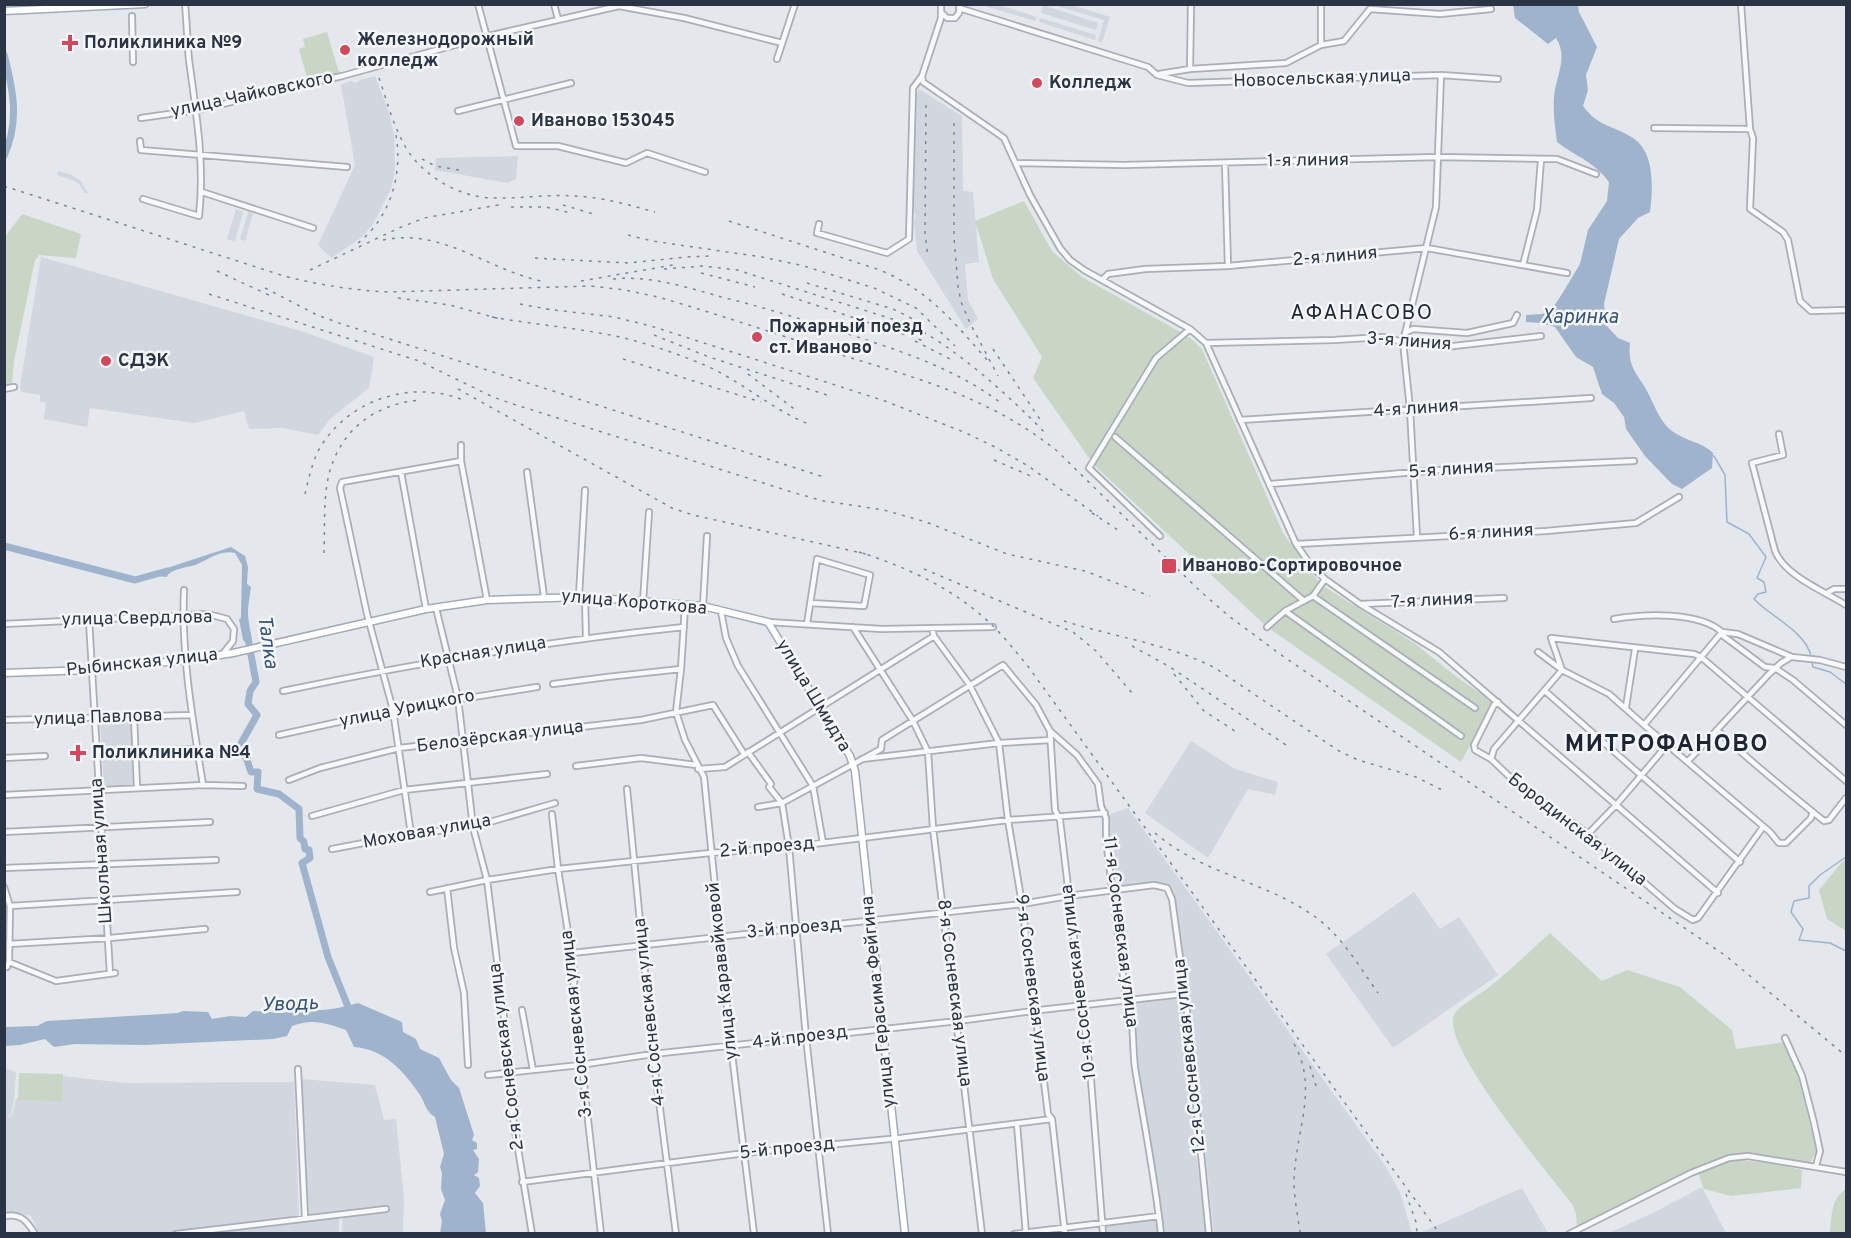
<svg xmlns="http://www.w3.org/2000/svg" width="1851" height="1238" viewBox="0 0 1851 1238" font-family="Overpass,sans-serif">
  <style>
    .built { fill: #d2d6de }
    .green { fill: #c9d6c5 }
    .water { fill: #9fb4cc }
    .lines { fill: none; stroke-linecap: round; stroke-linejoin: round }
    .stream { stroke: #9fb4cc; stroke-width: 1.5 }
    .river { stroke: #9fb4cc; stroke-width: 7 }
    .minor-casing { stroke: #a9aeb7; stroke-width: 8 }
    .major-casing { stroke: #a3abb8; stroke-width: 9 }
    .minor { stroke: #f7f8fa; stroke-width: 4.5 }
    .major { stroke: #fff; stroke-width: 6 }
    .rail { stroke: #7d8696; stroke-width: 1.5; stroke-dasharray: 3 6; stroke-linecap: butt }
    .poi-dot { fill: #d1495b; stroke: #f4f6f9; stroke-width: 2 }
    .labels { text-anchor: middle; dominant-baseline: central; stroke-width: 5; stroke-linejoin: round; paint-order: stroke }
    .poi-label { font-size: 18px; font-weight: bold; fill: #2b3445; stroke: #f4f6f9; text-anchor: start }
    .street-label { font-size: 18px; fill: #2b3445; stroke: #f4f6f9 }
    .water-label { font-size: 20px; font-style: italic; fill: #34527a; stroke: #f4f6f9 }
    .quarter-label { font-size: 21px; letter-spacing: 1.5px; fill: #1d2536; stroke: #f4f6f9 }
    .district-label { font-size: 24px; font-weight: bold; letter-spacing: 1.5px; fill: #1d2536; stroke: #f4f6f9 }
  </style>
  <rect width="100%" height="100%" fill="#e4e7ec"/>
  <path class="built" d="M982 5H999L1037 17 1035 21Z
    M1043 5 1098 23 1096 30 1041 13Z
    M1053 5H1072L1110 17 1102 43 1098 41 1104 20Z
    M1040 18 1096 35 1095 40 1039 22Z
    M375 76 388 109 394 135 395 170 391 189 373 224 362 237 331 258 318 245 355 165 341 85 350 81 357 83 360 80Z
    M919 89 962 116 963 191 973 192 979 262 965 264 968 300 978 319 966 329 917 251 914 222 916 215 912 210 916 95Z
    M518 156 516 179 507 183 435 170 436 158Z
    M58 171 72 175 80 180 88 193H85L79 184 72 180 57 175Z
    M236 209 243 212 235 241 227 239Z
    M248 212 253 213 245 241 240 239Z
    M41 257 304 332 374 357 369 388 330 419 318 435 283 428 249 429 244 411 194 423 90 408 87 427 44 419 46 402H40V395L21 392 20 386Z
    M100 721H133L136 785 104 786Z
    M1191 741 1235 769 1278 782 1275 795 1248 789 1208 858 1145 813Z
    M1128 808 1384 1164 1400 1192 1412 1233H1214L1193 1043 1175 900 1172 891 1164 883 1118 885 1105 816Z
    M1414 892 1440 929 1459 917 1498 975 1393 1048 1326 954Z
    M1180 994 1185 1030 1195 1145 1206 1233H1165L1154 1161 1136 1066 1128 1000Z
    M5 1068 16 1072 14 1100 11 1114 5 1119Z
    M62 1076 126 1083 294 1082 299 1217 170 1234 39 1233 31 1216 12 1212 5 1215 4 1120 12 1115 16 1099 41 1092Z
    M301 1079 375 1085 384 1120 396 1119 404 1199 403 1233H342L343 1215 358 1210 309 1215Z
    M1702 1187 1726 1233 1607 1234 1657 1211Z
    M1522 1188 1548 1233H1420Z
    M339 1217V1233L229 1234 230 1229Z
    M1155 1218 1157 1233H1105L1104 1224Z"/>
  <path class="green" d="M327 32 339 73 308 81 299 49 305 47 303 39Z
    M1024 201 1052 251 1082 277 1175 329 1190 338 1202 349 1283 533 1320 584 1414 643 1458 678 1493 702 1461 762 1267 627 1094 465 1033 378 1042 357 993 279 975 221Z
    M22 214 81 234 76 258 39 255 35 260 14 361 12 384 5 385V237Z
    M1846 860V931L1827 919 1819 890 1842 862Z
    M1550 933 1602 981 1627 970 1680 987 1732 1030 1736 1049 1786 1042 1798 1077 1817 1151 1808 1165C1778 1159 1750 1152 1720 1158L1577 1228 1576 1214 1572 1204C1551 1176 1436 1042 1455 1013 1461 1005 1480 994 1488 988 1510 971 1530 951 1550 933Z
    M19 1073 63 1074 62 1101 18 1100Z
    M1734 1160 1771 1163 1802 1170 1801 1188 1731 1196 1704 1189 1698 1173Z
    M1846 1189V1233H1823L1830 1232C1832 1214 1831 1199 1846 1189Z"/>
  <path class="water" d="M1513 5H1578L1579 12 1597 47 1586 75 1588 90 1583 106C1598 127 1613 125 1633 138 1655 152 1653 189 1650 212L1638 218 1619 239 1604 304 1606 325 1618 338 1630 343C1627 370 1640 375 1649 395 1655 407 1661 423 1672 431 1685 441 1702 442 1713 453L1712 468 1682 489 1672 484 1645 456 1626 429 1624 417 1614 403 1602 394 1593 367 1576 357 1555 327 1541 323 1526 322V315L1542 314 1552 309 1562 294 1580 264 1588 230 1607 201 1609 182C1592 160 1578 158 1557 142 1555 127 1553 113 1554 98 1555 77 1569 58 1556 38L1548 44 1515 18Z
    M231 547 245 556 248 567 247 584 251 587C250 595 248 605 248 612 248 621 251 632 252 642L246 643 243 640 239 619 241 618 242 565 235 553C220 549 208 560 195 565 185 568 177 568 168 574L167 577 157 576 164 569Z
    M358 1003 402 1022 403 1032 416 1039 420 1049 439 1058 451 1080 459 1088 474 1135 472 1140 477 1143V1149L473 1150 479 1159 478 1172 474 1175 479 1178 480 1186 475 1193 483 1203 486 1233H440L442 1221 440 1214 445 1200 441 1189 442 1173 440 1167 444 1154 435 1117C426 1112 425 1103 420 1095 404 1071 384 1049 354 1047L346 1030C327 1023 312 1018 292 1026L287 1036 273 1039 144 1045 75 1044 54 1047 45 1039 20 1045 5 1046V1027L37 1026 47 1021 178 1013 183 1011 208 1012 212 1019 230 1016 246 1017 253 1011 283 1013 299 1009 300 1006C319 1014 339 1008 358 1003Z"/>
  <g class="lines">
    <path class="stream" d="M1713 456H1714L1725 475 1727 522 1749 534 1766 557 1757 578 1764 582 1766 592 1758 594 1754 599C1771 617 1805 631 1811 656
      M1812 662 1813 667 1830 672 1846 684
      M1846 857 1820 875 1809 886V898L1794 901 1791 912 1803 929 1799 940 1830 943 1846 951"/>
    <path class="river" d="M4 54C13 89 20 121 4 156
      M4 546 135 580 167 571
      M247 633 256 682 250 691 248 704 257 715 239 747 247 760 251 772H258L257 789 279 794 299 809 300 838 304 842 305 849 309 850 310 858 302 863 328 957 351 1014"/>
    <g class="minor-casing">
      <path id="minor" d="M478 4 516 146H558L626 163 647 153 705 172
        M554 4 558 19
        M1741 4 1750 129 1753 138 1750 209 1783 232 1788 240 1800 301 1811 311 1846 310
        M959 8 1148 67 1157 75 1188 83 1441 75 1498 79
        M942 13 947 18H955L959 13 960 4
        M132 16 133 62
        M1321 45 1344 41 1370 9 1440 14 1491 9
        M777 59 795 4
        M1190 69 1286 63 1321 45V4
        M1159 74 1190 69 1191 4
        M922 76 923 82 1004 138 1030 195 1060 248 1070 260 1084 270 1190 329 1206 343 1296 544 1312 567 1325 579 1360 604 1439 652 1718 893
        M458 111 571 83
        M141 118 197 110 342 76 488 36 619 6 684 18 782 43
        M1654 128 1750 129
        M140 141 141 150 347 167
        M1016 163 1124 165 1438 157 1557 159 1596 174
        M1225 163 1228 266
        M202 192 313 228
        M143 199 199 216C205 164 196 112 189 60 187 42 187 23 185 4
        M819 224 817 233 887 253 909 239 913 88 922 76 941 18V4
        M1523 265 1537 210 1541 160
        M1103 279 1108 274 1145 269 1228 266 1427 248 1567 273
        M1405 333 1413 329 1467 333 1513 323 1517 315
        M1206 343 1334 340 1383 337 1407 343 1445 347 1541 336
        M4 389 14 387
        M1240 420 1591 398
        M1779 434 1783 455 1752 463 1775 551C1785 576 1824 591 1846 605
        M1115 437 1304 601
        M461 445V461L487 600
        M401 472 426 609
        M527 472 544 597
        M1269 484 1440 470 1634 461
        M1160 536 1089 468 1156 358 1190 329
        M1417 537 1410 409 1403 342 1436 207 1441 75
        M1296 544 1546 531 1636 523 1679 497
        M184 590C181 655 193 721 203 785
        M1827 593 1834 589H1846
        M579 596 585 490
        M1313 596 1475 708
        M585 597 586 637
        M643 602 649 512
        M1360 604 1504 598
        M685 606 681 669 676 712 685 740 704 777 731 1046 754 1234
        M703 606 707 536
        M436 608 458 698 473 827 487 880 515 1106 512 1112 532 1234
        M721 611 726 638 738 666 813 786 823 843
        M1285 611 1461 736
        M1614 619C1644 614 1698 611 1722 632
        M89 620 110 974
        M768 622 882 629 993 627
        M4 624 208 614 227 619 234 629 233 641 222 655
        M807 624 817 559 870 575 864 606 810 603
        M853 627 913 721 928 752 933 828 982 1234
        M1267 627 1285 611 1313 596 1325 579
        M932 629 934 636 969 684 999 743 1008 820 1022 904 1048 1114 1052 1119 1065 1234
        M1722 635 1765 667 1775 668 1793 680 1846 725
        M553 684 607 677 681 669
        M283 691C416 663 549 641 684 627
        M1545 691 1740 862
        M1498 702 1494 705 1474 745 1475 750 1491 759 1512 779 1588 834 1675 909 1693 920 1698 918 1763 827
        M1626 707 1635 649
        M134 717 137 787
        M4 720 192 715
        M1644 725 1722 632 1738 634 1792 657 1820 660 1846 667
        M1050 731 1055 810 1060 820 1091 1080 1103 1234
        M1718 731C1751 762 1789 793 1824 821L1829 820 1846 798
        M279 735 393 710 537 687
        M136 751 197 749
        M748 752 771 784 769 787 782 803
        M4 758 45 756
        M862 759 999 743 1051 740
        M1491 759 1494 749 1562 670 1538 652
        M1688 761 1768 675 1781 663 1791 657
        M576 766 641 758 696 765
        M698 769 725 767 934 636
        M289 780 320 768 399 748 641 720 713 705 744 754
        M627 789 653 1054 676 1234
        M4 795 203 785 243 786
        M782 803 789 847 806 1037 828 1234
        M758 807 782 803 881 749 882 740 1003 665 1036 705 1050 731 1077 755 1098 784 1101 806 1106 818V839L1126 1000C1135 1020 1132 1046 1135 1068 1144 1123 1155 1178 1161 1234
        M552 814 558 869 575 977 573 988 601 1234
        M1812 814 1811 818 1786 843H1779L1770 832 1644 725 1609 694 1562 670 1551 638 1694 654 1701 657 1846 781
        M312 816 404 790 547 774
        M4 832 210 822
        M411 834 393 710 367 614 340 488 342 482 461 461
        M1588 834 1617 804 1667 745
        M332 849 411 834 473 827 555 803
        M4 868 216 860
        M4 887 10 906 9 962 7 967
        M447 888 454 948 464 993 468 1065
        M430 892 487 880 558 869 710 853 789 847 1008 820 1105 813
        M10 906 237 892
        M9 944 110 938 205 929
        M572 953 1022 904 1068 896 1154 885 1167 888 1172 899 1186 1002 1209 1234
        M9 962 56 981 115 973
        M522 1010 533 1070
        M1785 1038 1802 1076 1814 1123 1820 1151 1816 1166
        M298 1069 305 1217
        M488 1075 580 1065 653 1054 958 1021 1040 1010 1183 994
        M1017 1124 1026 1234
        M522 1182 745 1153 900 1138 1052 1119
        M4 1216C21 1213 27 1221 35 1234
        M176 1234 386 1209
        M1014 1234 1159 1216
        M1569 1234 1691 1173 1729 1158 1748 1156 1846 1172"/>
    </g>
    <g class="major-casing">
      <path id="major" d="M4 11 145 4
        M4 673 90 670 186 660 233 653 426 609 487 600 585 597 703 606 768 622 850 756 855 771 905 1234"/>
    </g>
    <use href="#minor" class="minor"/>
    <use href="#major" class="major"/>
    <path class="rail" d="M379 78C387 101 393 125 405 146 422 176 459 197 492 198 520 199 547 194 574 196 602 197 629 205 655 212
      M926 105 925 232 928 258
      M954 123V238L958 286 961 302 970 323 998 376
      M422 159 435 166 459 170
      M4 186 284 276C319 285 352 290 388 292L591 286 625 290 658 297C717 314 774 333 832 352 915 378 986 395 1056 450L1200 591 1230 617 1284 657 1726 956 1846 1056
      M563 205 597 215
      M511 207H546L571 213
      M729 221 880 270C929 291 953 321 988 361
      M628 235 652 241 762 257 804 266 874 288 916 308 955 346
      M383 240C443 227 490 272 546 282
      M358 243C390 218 403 175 396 135
      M535 258 628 263 687 257 711 256
      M664 269 703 266 737 270 908 324C953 345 1012 398 1047 435
      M310 270 399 228 424 218 504 204
      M217 271 271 296
      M701 273 755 287
      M613 279C651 275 689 288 725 298 767 308 807 321 848 334 901 351 956 369 1001 403
      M581 281 673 265
      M807 283 893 309 917 321
      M265 288 317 315 342 324 824 477
      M209 294 419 361 493 397 510 403 795 493 824 501 884 510 926 522 1007 554 1085 571 1150 596
      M782 294 924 341
      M398 298 450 305 500 319
      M520 304 552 310
      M546 309 614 317 651 326 885 401 966 433 997 448 1028 466 1098 516
      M492 317C536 325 581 328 624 338 652 345 681 355 707 366 744 383 774 411 811 425
      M654 335 709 357 827 395
      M915 341 952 360
      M993 349 1041 421
      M623 359 761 402
      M748 374 797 411
      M458 389 672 508 693 515 866 554
      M994 460 1033 477
      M305 494C309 478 312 461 321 446 351 398 414 379 466 401
      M1092 513 1118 530
      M859 552C909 568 955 589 993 626 1005 638 1016 652 1027 665L1440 1234
      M324 553C325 528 323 499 329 474 341 429 375 404 420 400
      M924 569 1073 632 1096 651 1133 694
      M1064 621C1114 637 1169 644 1215 668L1339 751 1358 760 1416 777 1444 791
      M1132 646 1170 667 1289 747
      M1174 674 1204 711 1238 733
      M1155 833C1204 875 1263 880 1314 916 1341 935 1359 966 1378 993
      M1294 1044C1317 1084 1299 1124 1295 1167 1292 1188 1297 1211 1300 1232
      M1310 1066 1317 1089
      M1406 1194 1416 1222 1417 1234"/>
  </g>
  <g class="poi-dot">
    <path d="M67 34h6v6h6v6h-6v6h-6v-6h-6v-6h6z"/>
    <circle cx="345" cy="50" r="6"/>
    <circle cx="1037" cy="83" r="6"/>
    <circle cx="519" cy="121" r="6"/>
    <circle cx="757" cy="337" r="6"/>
    <circle cx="106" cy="361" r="6"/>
    <rect x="1161" y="558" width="16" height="16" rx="3"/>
    <path d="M75 744h6v6h6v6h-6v6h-6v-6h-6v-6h6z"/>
  </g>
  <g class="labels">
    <g class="poi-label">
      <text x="357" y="40">Железнодорожный<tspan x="357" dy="21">колледж</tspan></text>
      <text x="84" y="43">Поликлиника №9</text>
      <text x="1049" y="83">Колледж</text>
      <text x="531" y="121">Иваново 153045</text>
      <text x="769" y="327">Пожарный поезд<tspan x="769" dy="21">ст. Иваново</tspan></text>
      <text x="118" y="361">СДЭК</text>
      <text x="1182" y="566">Иваново-Сортировочное</text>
      <text x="92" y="753">Поликлиника №4</text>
    </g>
    <g class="street-label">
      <text transform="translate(1322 79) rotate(-2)">Новосельская улица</text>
      <text transform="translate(252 95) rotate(-12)">улица Чайковского</text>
      <text transform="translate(1308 161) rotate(-1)">1-я линия</text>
      <text transform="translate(1335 257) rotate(-5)">2-я линия</text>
      <text transform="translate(1409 342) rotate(4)">3-я линия</text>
      <text transform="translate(1416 409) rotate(-4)">4-я линия</text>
      <text transform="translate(1451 470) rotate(-4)">5-я линия</text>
      <text transform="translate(1491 533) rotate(-3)">6-я линия</text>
      <text transform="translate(1432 601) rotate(-3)">7-я линия</text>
      <text transform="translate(634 603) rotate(5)">улица Короткова</text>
      <text transform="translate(137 619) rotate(-1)">улица Свердлова</text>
      <text transform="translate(483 653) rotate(-9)">Красная улица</text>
      <text transform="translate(142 663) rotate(-6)">Рыбинская улица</text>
      <text transform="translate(813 696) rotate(59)">улица Шмидта</text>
      <text transform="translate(407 709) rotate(-11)">улица Урицкого</text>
      <text transform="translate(98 718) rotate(-2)">улица Павлова</text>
      <text transform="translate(500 737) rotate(-7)">Белозёрская улица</text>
      <text transform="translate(1577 830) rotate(38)">Бородинская улица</text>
      <text transform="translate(427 832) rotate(-10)">Моховая улица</text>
      <text transform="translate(767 848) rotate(-5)">2-й проезд</text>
      <text transform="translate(102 851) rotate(-94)">Школьная улица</text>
      <text transform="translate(794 929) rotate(-5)">3-й проезд</text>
      <text transform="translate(1120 932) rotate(83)">11-я Сосневская улица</text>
      <text transform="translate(723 971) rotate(-96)">улица Каравайковой</text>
      <text transform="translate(1079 982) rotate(-97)">10-я Сосневская улица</text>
      <text transform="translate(1032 988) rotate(83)">9-я Сосневская улица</text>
      <text transform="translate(954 993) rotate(83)">8-я Сосневская улица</text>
      <text transform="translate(879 1002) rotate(-96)">улица Герасима Фейгина</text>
      <text transform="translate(650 1012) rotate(-96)">4-я Сосневская улица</text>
      <text transform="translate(577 1024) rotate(-96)">3-я Сосневская улица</text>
      <text transform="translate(800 1038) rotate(-7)">4-й проезд</text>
      <text transform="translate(1190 1056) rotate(-96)">12-я Сосневская улица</text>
      <text transform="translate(507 1057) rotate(-97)">2-я Сосневская улица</text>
      <text transform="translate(787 1149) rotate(-6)">5-й проезд</text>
    </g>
    <g class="water-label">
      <text x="1580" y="318">Харинка</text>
      <text transform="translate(267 642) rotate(82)">Талка</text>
      <text transform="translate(290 1005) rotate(-2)">Уводь</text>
    </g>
    <g class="quarter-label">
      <text x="1362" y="313">АФАНАСОВО</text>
    </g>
    <g class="district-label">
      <text x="1667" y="745">МИТРОФАНОВО</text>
    </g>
  </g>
  <rect width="1851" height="1238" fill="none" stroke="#2b3445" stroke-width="12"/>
</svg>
